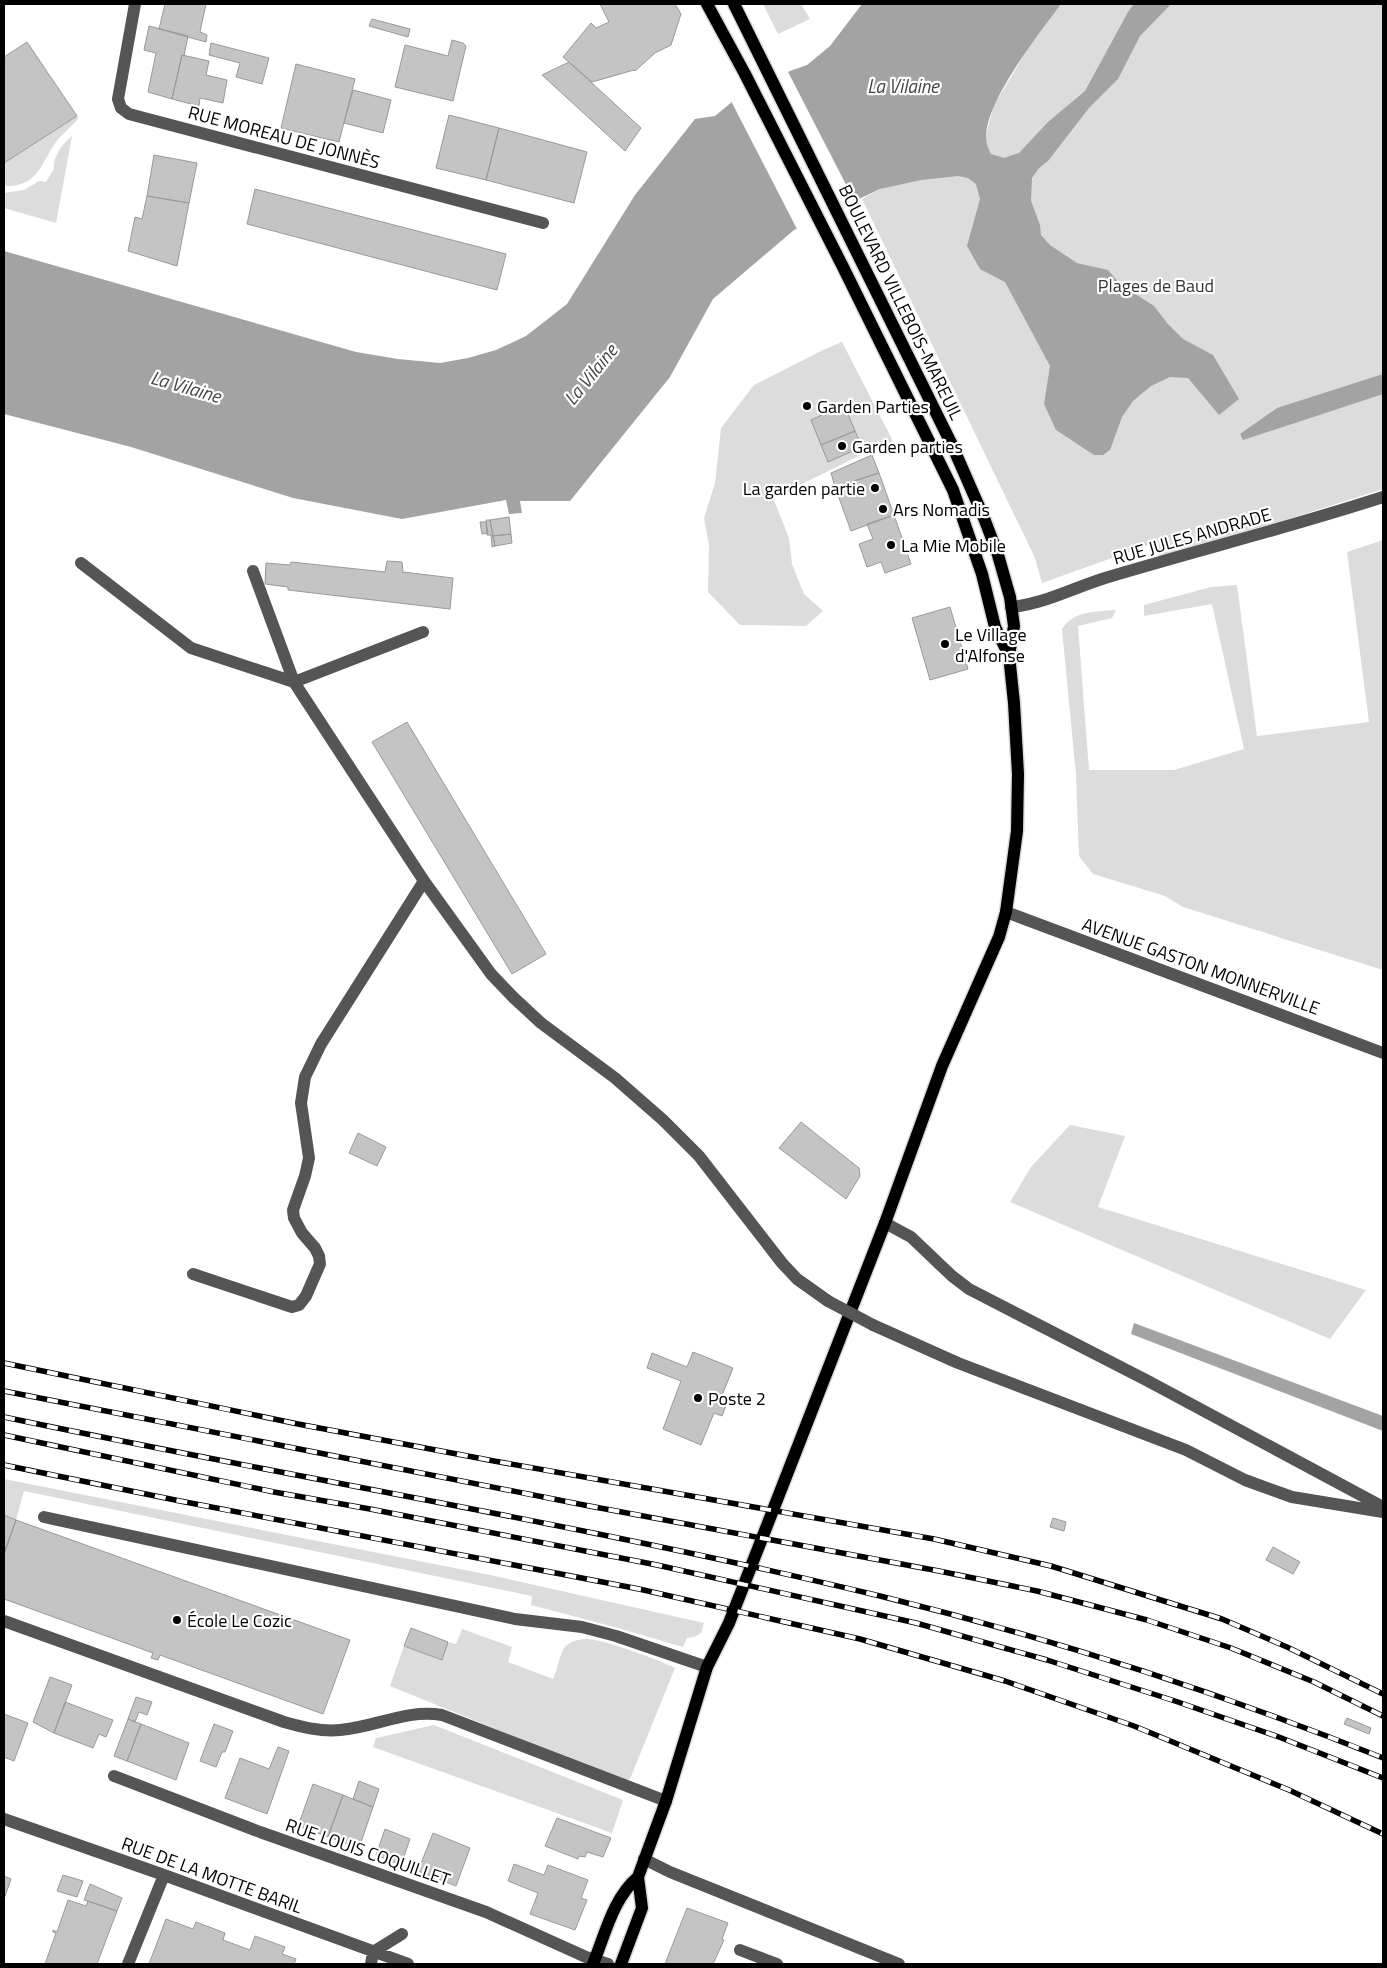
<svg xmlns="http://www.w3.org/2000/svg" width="1387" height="1968" viewBox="0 0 1387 1968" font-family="'Titillium Web',sans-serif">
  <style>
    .green { fill: #dcdcdc }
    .water { fill: #a3a3a3 }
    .pier { fill: #fff }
    .building { fill: #c4c4c4; stroke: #999 }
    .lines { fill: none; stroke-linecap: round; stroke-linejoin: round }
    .major-casing { stroke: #dbdbdb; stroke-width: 15 }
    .minor { stroke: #555; stroke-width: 12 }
    .major { stroke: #000; stroke-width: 12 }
    .rail-casing { stroke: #000; stroke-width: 5.5 }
    .rail { stroke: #fff; stroke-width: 4; stroke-dasharray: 11; stroke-linecap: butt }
    .minor-bridge { stroke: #555; stroke-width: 12 }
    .poi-dot { fill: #000; stroke: #fff; stroke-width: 2 }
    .labels { text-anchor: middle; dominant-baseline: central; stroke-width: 4.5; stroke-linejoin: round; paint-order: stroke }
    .street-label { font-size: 18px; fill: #000; stroke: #fff }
    .park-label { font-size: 18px; fill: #333; stroke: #fff }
    .poi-label { font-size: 18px; fill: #000; stroke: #fff; text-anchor: start }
    .water-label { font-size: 19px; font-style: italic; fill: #444; stroke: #fff }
  </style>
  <rect width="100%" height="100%" fill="#fff"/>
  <path class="green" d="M763 4H801L810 19 778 34Z
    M1061 4H1383V489L1160 560 1154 543 1042 583 1035 558 862 199 953 150 986 134 994 105 1029 47Z
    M77 116 78 119C71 127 63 133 56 142 40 164 39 187 4 186V163Z
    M72 136 56 223 4 208V193L24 190 39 181 46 182 54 169C52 158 63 143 72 136Z
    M842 342 894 443 869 451 796 487 768 485 789 538 792 564 804 594 823 611 806 626 740 625 708 592 709 545 704 518 715 483 721 428 754 385 823 350Z
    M1383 540V970L1183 907 1165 896 1093 874 1079 856 1076 775 1062 629C1075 610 1095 612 1116 610L1112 618 1078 626 1089 770H1174L1244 749 1212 604 1144 616V605L1211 587 1237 585 1257 736 1369 722 1347 552Z
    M1070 1125 1125 1136 1098 1207 1366 1290 1330 1339 1010 1202 1031 1167Z
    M4 1479 495 1576 704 1623 701 1633 694 1637 687 1638 683 1647 618 1628 531 1605 532 1596 24 1491 16 1520 4 1515Z
    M462 1629 512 1647 508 1662 553 1679C557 1671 560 1653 565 1647 570 1641 580 1639 587 1639 603 1639 659 1660 675 1668L630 1779 624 1781 390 1686 404 1646 441 1660 448 1642 456 1644Z
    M434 1725 623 1800 612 1833 373 1747 376 1738Z"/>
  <path class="water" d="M862 4H1061C1039 34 987 99 986 136 986 143 988 148 991 154L1004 158 1019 153 1048 122 1085 91 1128 12 1134 4H1171L1140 36 1118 79 1089 108 1048 161 1039 168 1032 178 1031 201 1040 225 1041 235 1050 245 1077 263 1108 270 1120 284 1154 306 1167 323 1183 339 1213 355 1239 399 1219 415 1188 378 1170 377 1151 386 1133 401 1122 417 1110 450 1103 455H1094L1056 430 1044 404 1050 366 1005 282 980 269 967 246 980 199 976 184 968 178 958 176 921 180 880 189 794 230 713 299 670 377 570 501H520L522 513 509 514 506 500 402 519 293 498 131 447 4 414V251L356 352 398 359 440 363 468 358 496 350 526 336 567 304 635 195 695 119 715 116 733 101 790 71 807 65 830 46Z
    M1383 374V394L1243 440 1240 434 1277 408Z
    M1134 1323 1383 1416V1431L1131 1334Z"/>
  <path class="pier" d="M787 70 856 204 798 231 730 99Z"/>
  <path class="building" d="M165 4H206L200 32 207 35 206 42 159 29Z
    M600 4H675L681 14 671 45 655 53 635 71 634 70 592 82 563 57 591 23 596 28 609 22Z
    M372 19 410 29 408 37 369 26Z
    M149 26 188 36 184 56 182 55 172 99 148 92 156 53 144 50Z
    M452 40 463 43 466 46 453 101 395 87 405 45 448 56Z
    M27 42 77 116 4 163V57Z
    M211 43 269 58 262 84 236 77 240 63 209 55Z
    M182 55 209 61 206 75 227 80 223 103 200 98 199 106 172 99Z
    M569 62 641 128 625 151 542 75Z
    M296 64 355 79 339 142 281 128Z
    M353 90 391 100 383 133 344 123Z
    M449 115 499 128 486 180 436 168Z
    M499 128 587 152 574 203 486 180Z
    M154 155 197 163 189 203 147 196Z
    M255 189 506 254 497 290 247 224Z
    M147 196 189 203 177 266 128 251 135 217 142 219Z
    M844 405 855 431 821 445 811 420Z
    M855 431 862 447 828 462 821 445Z
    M872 455 879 473 835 487 831 473Z
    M879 473 894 515 851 531 835 487Z
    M894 515 911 564 885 573 881 562 867 567 859 544 873 539 867 524Z
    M509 517 511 534 493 536 490 520Z
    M486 520H490L495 546 492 547 491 535H487Z
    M480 522H486L488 533 482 534Z
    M511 534 512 543 495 546 493 536Z
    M387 561 402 562 403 572 453 578 450 609 288 590V587L265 584 266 563 290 565 291 562 385 572Z
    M950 607 968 669 930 680 912 618Z
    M407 722 546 954 512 974 372 742Z
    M801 1122 859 1168 860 1176 846 1199 779 1148Z
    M358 1133 386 1147 377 1166 349 1153Z
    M693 1352 733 1368 721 1398 728 1401 722 1416 714 1413 701 1445 663 1429 681 1381 647 1368 652 1353 687 1367Z
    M4 1515 16 1520 4 1554Z
    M1053 1518 1066 1522 1064 1531 1050 1527Z
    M16 1520 350 1640 323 1714 160 1655 158 1660 151 1658 153 1653 4 1599V1554Z
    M1273 1547 1300 1562 1293 1574 1266 1560Z
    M411 1628 448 1642 442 1660 404 1646Z
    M50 1677 72 1685 54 1733 33 1722Z
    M136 1697 152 1702 147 1715 139 1712 135 1722 128 1719Z
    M65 1702 113 1720 106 1737 99 1734 93 1748 54 1733Z
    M4 1714 28 1723 14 1761 4 1757Z
    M1347 1718 1371 1728 1369 1734 1344 1724Z
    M128 1719 141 1724 127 1761 114 1756Z
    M141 1724 189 1743 176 1780 127 1761Z
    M214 1724 233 1731 225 1752H222L216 1767 200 1761Z
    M278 1747 289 1751 267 1814 225 1798 240 1758 269 1769Z
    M359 1781 379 1789 373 1807 353 1799Z
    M313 1784 343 1795 328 1837 298 1826Z
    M343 1795 373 1807 359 1848 328 1837Z
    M557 1818 611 1838 603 1857 587 1852 585 1857 579 1856 578 1859 545 1846Z
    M385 1829 410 1839 401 1865 376 1855Z
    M433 1833 470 1848 456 1886 418 1871Z
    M514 1864 544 1875 548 1865 588 1880 581 1898 587 1900 575 1930 530 1914 538 1893 508 1881Z
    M63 1875 83 1881 77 1897 57 1891Z
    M4 1876 11 1879 4 1899Z
    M90 1884 122 1898 117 1911 84 1900Z
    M68 1900 86 1906 88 1901 117 1911 97 1964H45L56 1933 53 1932V1930L57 1932Z
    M687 1908 728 1923 722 1939 724 1940 713 1964H665Z
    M166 1919 193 1929 196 1922 225 1933 223 1940 250 1950 255 1936 285 1947 282 1954 296 1959 294 1964H149Z"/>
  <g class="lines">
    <g class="major-casing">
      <path id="major" d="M707 4 745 74 843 267 953 490 982 574 995 627 1009 655
        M593 1964C605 1935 613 1898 638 1877
        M621 1964 642 1908 638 1877 666 1801 707 1667 729 1623 885 1223 942 1066 999 937 1006 912 1017 831 1018 774 1014 703 1009 655 1014 626 1010 597 998 555 984 518 952 445 734 4"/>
    </g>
    <path class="minor" d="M135 4 118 99 121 108 129 114 543 223
      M81 563 191 648 294 682 424 881 491 974 514 998 541 1023 615 1078 663 1120 699 1156 782 1263 797 1279 828 1301
      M253 571 294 682 423 632
      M1011 607C1044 604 1073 588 1105 578 1198 550 1291 527 1383 497
      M1006 912 1383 1053
      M885 1223 911 1237 952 1276 969 1289 1148 1381 1383 1507
      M193 1274 292 1307 299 1305 306 1296 320 1264 319 1256 315 1248 302 1233 294 1218 293 1210 305 1176 309 1158 301 1103 305 1077 321 1044 424 881
      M873 1325 958 1363 1186 1450 1245 1480 1292 1497 1383 1512
      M44 1517 515 1619 582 1627 616 1636 707 1667
      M4 1621 284 1722C302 1727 321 1732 340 1730 376 1727 406 1709 442 1715L666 1801
      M114 1776 260 1832 486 1912 586 1957 608 1964
      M4 1819 164 1875 408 1964
      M644 1859 670 1872 899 1964
      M740 1950 777 1964
      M128 1964 164 1875
      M371 1964 373 1952 402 1934"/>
    <use href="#major" class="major"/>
    <g class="rail-casing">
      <path id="rail" d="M4 1363 298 1424 494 1461 934 1539 1051 1566 1222 1619 1287 1647 1383 1694
        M4 1391 584 1505 939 1571 1037 1591 1147 1620 1231 1648 1314 1682 1383 1716
        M4 1417C295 1478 590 1526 880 1596 1051 1638 1220 1693 1383 1758
        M4 1435 274 1492 370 1509 657 1565 916 1623 1047 1660 1175 1701 1279 1737 1383 1778
        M4 1465 180 1501 639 1589 860 1639 1005 1681 1134 1726 1289 1790 1383 1834"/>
    </g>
    <use href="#rail" class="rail"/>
    <path class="minor-bridge" d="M828 1301 873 1325"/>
  </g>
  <g class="poi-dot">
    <circle cx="807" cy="406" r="5"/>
    <circle cx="842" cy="446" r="5"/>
    <circle cx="875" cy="488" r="5"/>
    <circle cx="883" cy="509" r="5"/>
    <circle cx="891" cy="545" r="5"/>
    <circle cx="945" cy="644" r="5"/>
    <circle cx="698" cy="1398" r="5"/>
    <circle cx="177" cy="1620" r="5"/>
  </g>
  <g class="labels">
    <g class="street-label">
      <text transform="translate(284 137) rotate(15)">RUE MOREAU DE JONNÈS</text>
      <text transform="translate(901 302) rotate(64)">BOULEVARD VILLEBOIS-MAREUIL</text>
      <text transform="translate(1192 536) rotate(-16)">RUE JULES ANDRADE</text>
      <text transform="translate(1201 966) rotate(20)">AVENUE GASTON MONNERVILLE</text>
      <text transform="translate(368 1852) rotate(19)">RUE LOUIS COQUILLET</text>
      <text transform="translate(212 1875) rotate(20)">RUE DE LA MOTTE BARIL</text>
    </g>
    <g class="park-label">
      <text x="1156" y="285">Plages de Baud</text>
    </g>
    <g class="poi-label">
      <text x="817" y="406">Garden Parties</text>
      <text x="852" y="446">Garden parties</text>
      <text x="865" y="488" text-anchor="end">La garden partie</text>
      <text x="893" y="509">Ars Nomadis</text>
      <text x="901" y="545">La Mie Mobile</text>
      <text x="955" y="634">Le Village<tspan x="955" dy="21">d'Alfonse</tspan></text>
      <text x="708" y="1398">Poste 2</text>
      <text x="187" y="1620">École Le Cozic</text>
    </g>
    <g class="water-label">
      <text x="903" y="85">La Vilaine</text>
      <text transform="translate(590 374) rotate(-51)">La Vilaine</text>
      <text transform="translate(186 386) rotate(16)">La Vilaine</text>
    </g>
  </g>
  <rect width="1387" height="1968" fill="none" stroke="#000000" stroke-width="10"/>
</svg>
